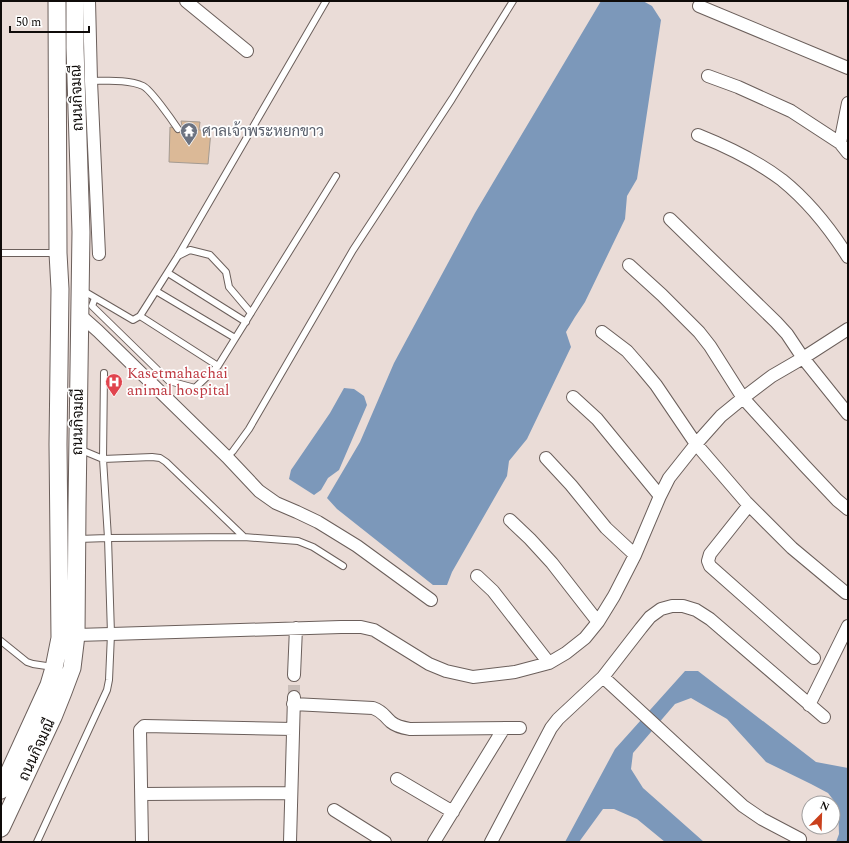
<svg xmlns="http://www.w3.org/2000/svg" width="849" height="843" viewBox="0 0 849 843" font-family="Spectral,Sarabun,serif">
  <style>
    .water { fill: #7c98ba }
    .building { fill: #dbb997; stroke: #a49b92 }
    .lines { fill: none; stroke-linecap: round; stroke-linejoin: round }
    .street-tunnel { stroke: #c9bdb8; stroke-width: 12; stroke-dasharray: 12 6; stroke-linecap: butt }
    .lane-casing { stroke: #6b5f5b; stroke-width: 8 }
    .street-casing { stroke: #6b5f5b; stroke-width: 14 }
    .secondary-casing { stroke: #6b5f5b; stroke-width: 19 }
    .lane { stroke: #fff; stroke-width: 6 }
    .street { stroke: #fff; stroke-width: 12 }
    .secondary { stroke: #fff; stroke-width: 17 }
    .labels { text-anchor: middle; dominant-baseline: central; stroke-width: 3.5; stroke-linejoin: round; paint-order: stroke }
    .street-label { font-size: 15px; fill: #0f0b09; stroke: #fff }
    .worship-label { font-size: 15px; fill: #5b616d; stroke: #fff; text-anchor: start }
    .health-label { font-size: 15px; fill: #be3a42; stroke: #fff; text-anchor: start }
  </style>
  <rect width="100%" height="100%" fill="#eadcd7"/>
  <path class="water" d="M601 1H643L652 6 661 20 637 179 627 196 625 219 585 302 575 317 566 332 571 347 527 439 509 461 507 476 452 572 447 585H433L337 509 327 498 360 442 394 363 475 213Z
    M344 388 354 389 364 396 367 405 339 470 328 478 321 490 314 495 289 479 291 470 330 413Z
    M685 671H698L816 762 848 768V842H836L839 834 838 806 828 793 811 784 766 762 727 719 691 698 675 704 633 753 631 769 643 788 704 842H665L637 819 614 809H603L579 842H565L615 749Z"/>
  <path class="building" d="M181 121 200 122 199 130 211 131 208 164 169 162 170 127 183 130Z"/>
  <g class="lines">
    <path class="street-tunnel" d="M294 697V675"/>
    <g class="lane-casing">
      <path id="lane" d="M91 81C107 81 128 79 143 86 151 90 172 120 178 129
        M1 253H57
        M178 256 190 250 210 255 226 272 229 287 251 313
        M168 273 246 322
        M82 290 133 320 140 316 178 256 326 1
        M156 291 235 338
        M95 298 92 306 169 381 195 388 218 366 336 176
        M140 316 218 366
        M79 449 103 459 152 457 160 458 166 462 244 537
        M227 457 233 451 249 429 353 250 452 99 513 1
        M78 539 108 538 244 537 298 541 313 547 343 566
        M1 641 27 662 33 664 53 667
        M37 842 107 690 109 680 111 634 108 538 103 459 104 373"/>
    </g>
    <g class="street-casing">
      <path id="street" d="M89 1 91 81 99 254
        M186 1 247 51
        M699 6 848 68
        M708 76 738 87 791 111 840 143
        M848 103 840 143 848 153
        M698 135C728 147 757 161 782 180 808 201 831 230 848 257
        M670 219 776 322 787 334 803 358 848 414
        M629 265 662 295 699 332 710 346 743 398 804 465 837 500 848 509
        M80 315 98 331 227 457 259 491 276 503 297 512 318 522 357 546 431 600
        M602 332 627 351 641 367 656 385 696 444 746 502 792 548 846 593
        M573 397 597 419 660 496
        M546 458 571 485 606 528 635 555
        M749 505 710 554 708 561 710 566 814 658
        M510 520 530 539 552 563 598 622
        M477 576 493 591 549 663
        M76 635 111 634 341 627H361L374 630 429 664 446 671 473 677 515 672 549 663 566 653 585 638 598 622 614 596 635 555 660 496 669 478 696 444 721 416 743 398 772 376 803 358 848 329
        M294 675 296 628
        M603 677 743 806 762 819 800 839
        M293 704 373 708C384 712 383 715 391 722 397 727 404 728 410 729L520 728
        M809 705 848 626
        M397 779 453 812
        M142 794 291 793
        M334 810 385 842
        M142 842 140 730 144 726 293 729
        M290 842 294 697
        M434 842 504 728
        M491 842 551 728 558 719 603 677 641 628 650 617 661 609 672 606H683L696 610 710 619 824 717"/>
    </g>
    <g class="secondary-casing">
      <path id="secondary" d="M1 790 49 685 54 668 60 638 58 444 60 289 58 253 57 1
        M1 828 53 717 63 692 72 668 76 635 77 507 81 232 75 48V1"/>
    </g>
    <use href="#lane" class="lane"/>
    <use href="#street" class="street"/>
    <use href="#secondary" class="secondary"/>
  </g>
  <defs>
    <g id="temple-pin" transform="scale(0.9)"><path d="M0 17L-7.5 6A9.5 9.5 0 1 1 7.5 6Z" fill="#6b7280" stroke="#fff"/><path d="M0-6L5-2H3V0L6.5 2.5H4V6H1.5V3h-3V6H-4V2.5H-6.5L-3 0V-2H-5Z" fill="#fff"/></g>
    <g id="hospital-pin" transform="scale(0.9)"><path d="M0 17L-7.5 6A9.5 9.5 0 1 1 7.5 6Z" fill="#e0444e" stroke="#fff"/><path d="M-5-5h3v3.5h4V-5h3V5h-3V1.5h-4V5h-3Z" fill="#fff"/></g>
  </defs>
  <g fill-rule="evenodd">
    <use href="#temple-pin" x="189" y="131"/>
    <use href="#hospital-pin" x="114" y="382"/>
  </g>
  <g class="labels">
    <g class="street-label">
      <text transform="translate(77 98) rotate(-92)">ถนนกิจมณี</text>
      <text transform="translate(78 422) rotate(-89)">ถนนกิจมณี</text>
      <text transform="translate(37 750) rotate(-65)">ถนนกิจมณี</text>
    </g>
    <g class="worship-label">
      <text x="202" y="131">ศาลเจ้าพระหยกขาว</text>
    </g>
    <g class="health-label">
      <text x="127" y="373">Kasetmahachai<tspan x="127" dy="17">animal hospital</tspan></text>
    </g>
  </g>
  <rect width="849" height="843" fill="none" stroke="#0f0b09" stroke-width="4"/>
  <g transform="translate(821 815) rotate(23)"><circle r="19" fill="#ffffff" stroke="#9f9d9d"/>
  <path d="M0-3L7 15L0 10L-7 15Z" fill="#ca401c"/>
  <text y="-6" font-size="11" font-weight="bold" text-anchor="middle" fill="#0f0b09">N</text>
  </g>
  <path d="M10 26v6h79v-6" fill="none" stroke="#0f0b09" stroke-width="2"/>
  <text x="16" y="26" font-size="12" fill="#0f0b09" stroke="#ffffff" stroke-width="3" paint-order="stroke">50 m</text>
</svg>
